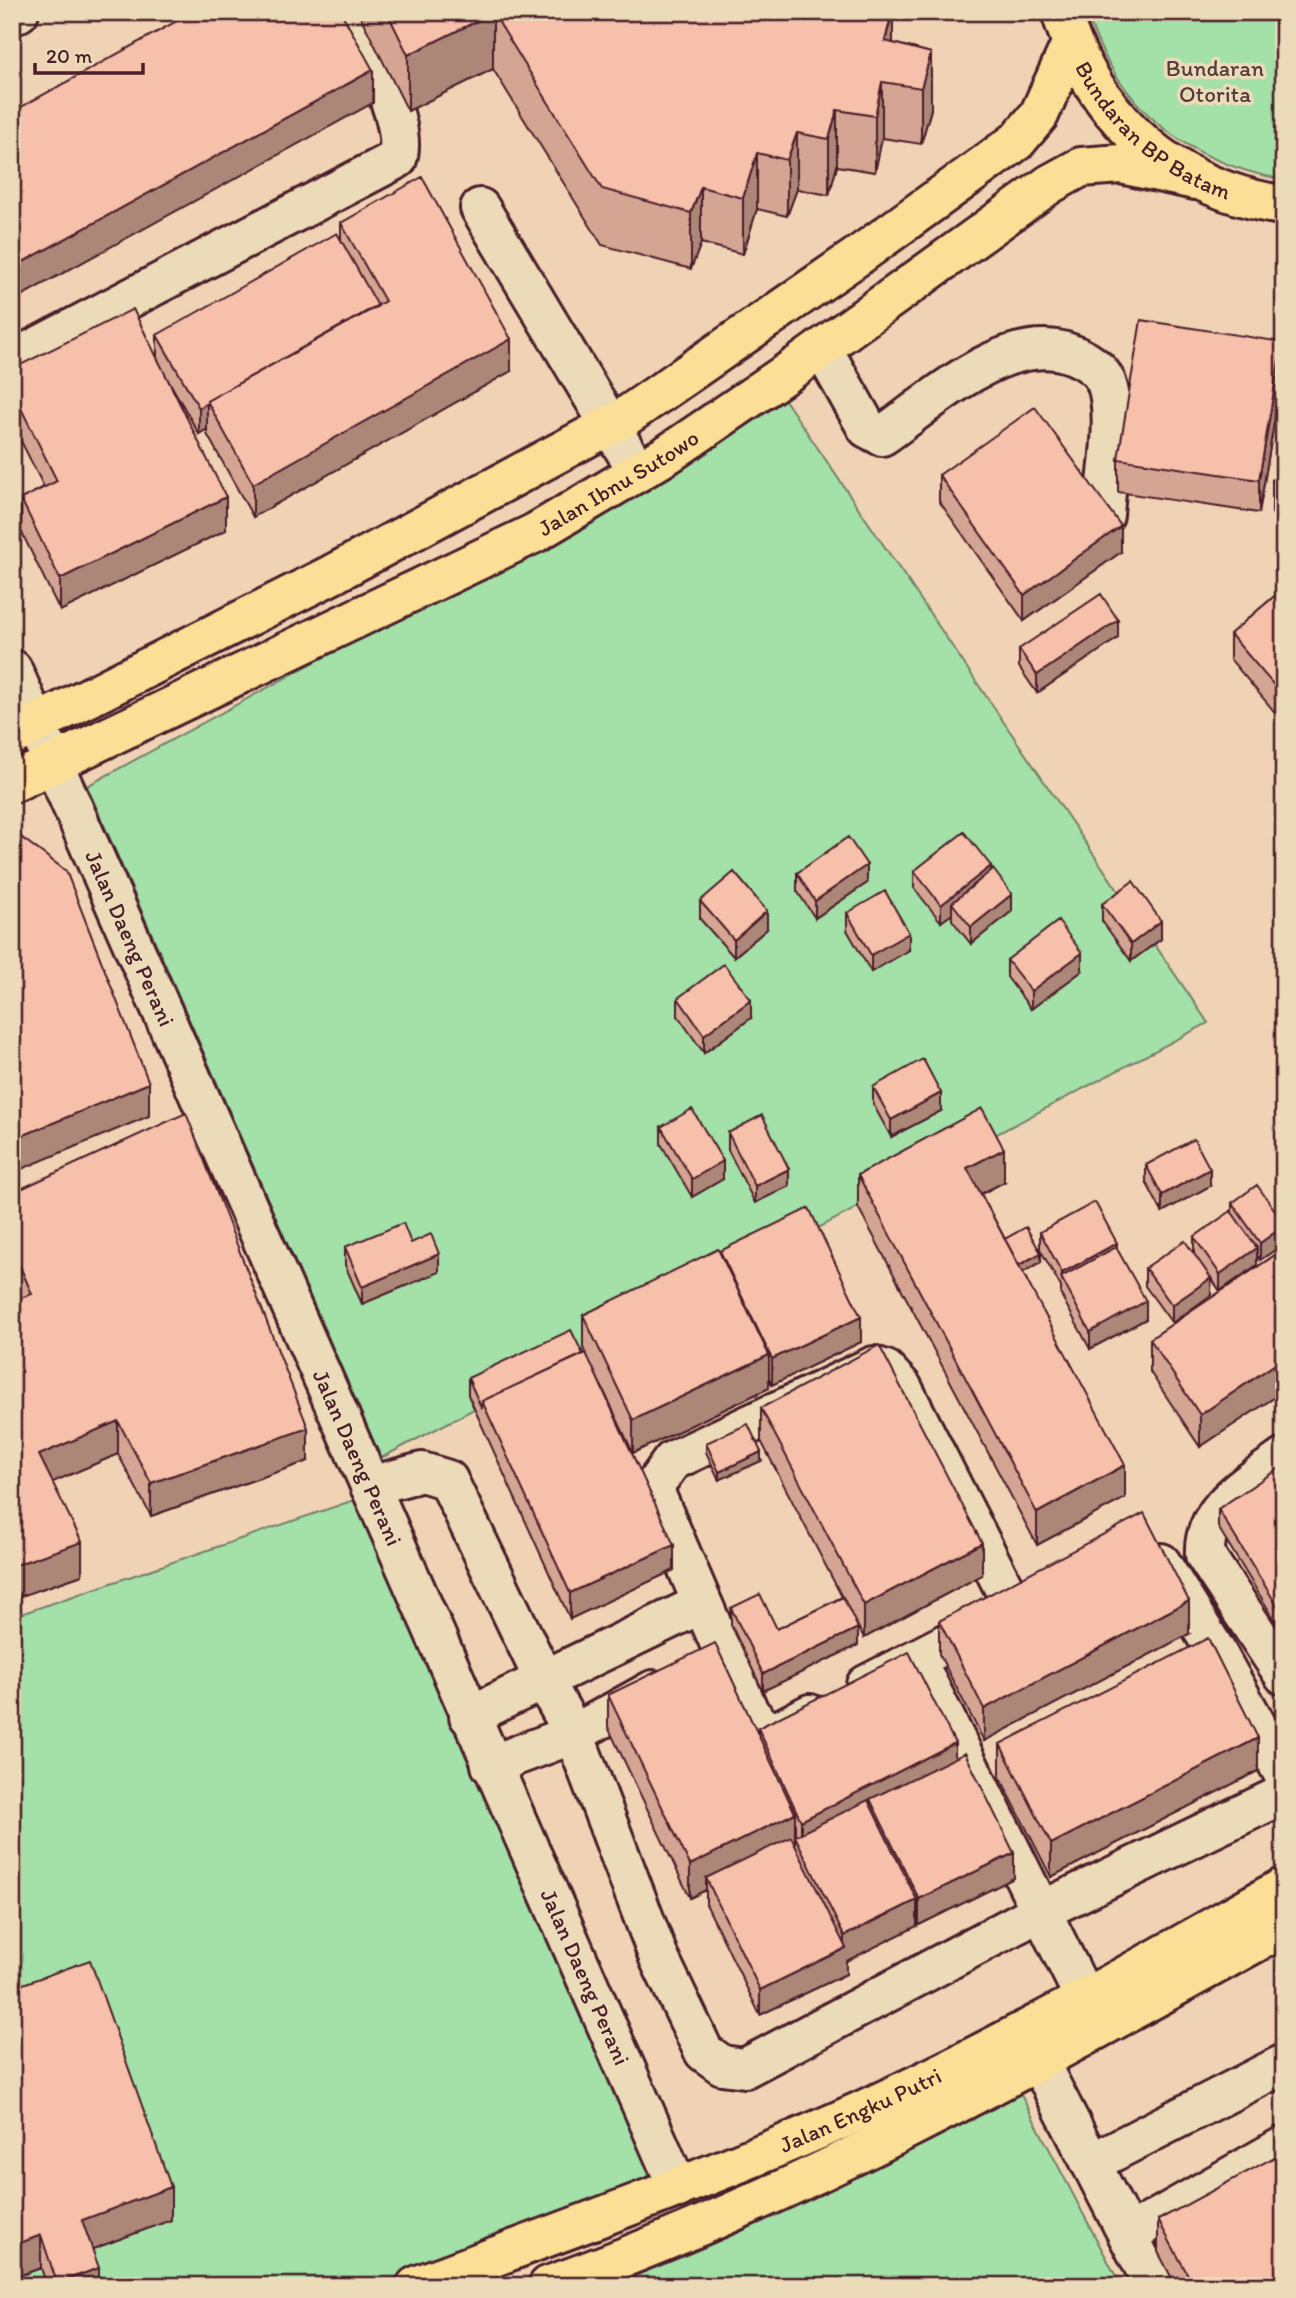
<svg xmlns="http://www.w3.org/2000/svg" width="1296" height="2298" viewBox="0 0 1296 2298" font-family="Itim,sans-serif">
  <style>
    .built { fill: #efd3b4 }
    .green { fill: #a3e1a8; stroke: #76806a; stroke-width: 2 }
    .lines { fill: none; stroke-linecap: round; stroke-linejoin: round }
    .minor-casing { stroke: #4a1f2b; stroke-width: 44 }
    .major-casing { stroke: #4a1f2b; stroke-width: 44 }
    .minor { stroke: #ecdbb8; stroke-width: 38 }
    .major { stroke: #fbdf96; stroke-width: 38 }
    .wall { fill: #d4a592; stroke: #4a1f2b; stroke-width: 2 }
    .shaded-wall { fill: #ac8677; stroke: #4a1f2b; stroke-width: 2 }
    .building { fill: #f6c0aa; stroke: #4a1f2b; stroke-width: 2 }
    .labels { text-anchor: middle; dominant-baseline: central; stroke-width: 7; stroke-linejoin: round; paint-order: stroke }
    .park-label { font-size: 23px; fill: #573c3e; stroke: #ecdbb8 }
    .street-label { font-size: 23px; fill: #4a1f2b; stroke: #ecdbb8 }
  </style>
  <rect width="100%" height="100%" fill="#ecdbb8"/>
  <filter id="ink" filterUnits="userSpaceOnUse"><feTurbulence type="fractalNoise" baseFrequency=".0143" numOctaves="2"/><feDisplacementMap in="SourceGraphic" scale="14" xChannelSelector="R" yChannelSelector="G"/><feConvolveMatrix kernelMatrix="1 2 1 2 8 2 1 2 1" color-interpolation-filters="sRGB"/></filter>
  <g filter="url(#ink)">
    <path class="built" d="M12 12H1284V2286H12Z"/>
    <path class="green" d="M1086 12H1284V180C1184 161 1119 109 1086 12Z
      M783 397 1208 1023 381 1458 87 786 645 482Z
      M363 1497 655 2180 376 2286H12V1617Z
      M1020 2093 1121 2286H595L765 2214Z"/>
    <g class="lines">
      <g class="minor-casing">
        <g id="minor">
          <path d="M12 16 19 12"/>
          <path d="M480 208 638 472"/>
          <path d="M822 348 867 428 882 436C934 400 1009 328 1074 355 1086 360 1100 369 1106 382 1119 416 1106 478 1104 515"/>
          <path d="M12 360 397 159C409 124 367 46 350 12"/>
          <path id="s1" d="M12 669 678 2188"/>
          <path d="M1284 1458C1250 1483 1202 1508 1205 1555L1284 1675"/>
          <path d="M370 1486 422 1472 448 1480 544 1680 574 1734 659 1958 704 2052 722 2065 745 2068 1041 1911 1284 1794"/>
          <path d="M1161 1563 1214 1648 1284 1775"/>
          <path d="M916 1660 1085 1999"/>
          <path d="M866 1685 984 1624"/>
          <path d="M810 1714 776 1732 763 1727 750 1714 655 1493 657 1482 672 1461 874 1366 886 1370 902 1387 1014 1608"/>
          <path d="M469 1716 701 1604"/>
          <path d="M491 1765 574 1734 653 1690"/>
          <path d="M1039 2062 1154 2286"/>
          <path d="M1091 2163 1284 2064"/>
          <path d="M1128 2235 1284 2146"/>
        </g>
      </g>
      <g class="major-casing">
        <g id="major">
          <path id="s2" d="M1061 12C1087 96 1143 162 1226 191 1246 198 1263 203 1284 205"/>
          <path d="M12 736 331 575 625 417 858 256 1017 141 1039 115 1071 44"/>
          <path id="s3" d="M12 783 535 533 668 454 797 366 1050 184 1081 167 1121 164 1195 180"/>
          <path id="s4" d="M416 2286C563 2231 711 2178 854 2114 1002 2048 1143 1966 1284 1887"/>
          <path d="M548 2286C806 2194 1045 2058 1284 1927"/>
        </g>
      </g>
      <use href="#minor" class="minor"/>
      <use href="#major" class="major"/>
    </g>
    <path class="wall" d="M358 12H893V43L931 53V109L921 144 882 138 875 172 837 166 829 195 797 189 787 216 757 209 743 254 701 243 691 269 602 245 493 69 408 111Z
      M341 223 511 371 253 517 207 434V429L199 434 170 383 226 530 60 611 21 531V499L44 487 12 423V369L157 357V335L341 240Z
      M1282 375 1259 513 1118 492V459Z
      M1284 469V527L1272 513V480Z
      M939 475 1121 552 1024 621 939 501Z
      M1284 588V723L1230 659V634Z
      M1118 638 1037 693 1019 667V649Z
      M914 871H991L1012 911 971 944 952 920V914L941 922 914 888Z
      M797 873 867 883 815 918 797 891Z
      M700 901 767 929 734 957 700 919Z
      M1102 904 1161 939 1131 961 1102 921Z
      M847 913 909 950 871 972 847 930Z
      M1007 960 1082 971 1031 1009 1007 977Z
      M678 998 751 1018 704 1053 678 1016Z
      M873 1087 941 1111 891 1137 873 1104Z
      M661 1127 723 1179 692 1197 661 1144Z
      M728 1133 789 1186 755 1203 728 1150Z
      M1284 1159V1196L1275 1183V1165Z
      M1146 1165 1210 1186 1162 1212 1146 1182Z
      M858 1175 1004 1182 981 1194 1005 1239 1041 1262 1023 1272 1125 1498 1037 1545 858 1207Z
      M12 1193 308 1461 151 1516 118 1454 52 1482 82 1575 12 1599V1301L20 1298 12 1281Z
      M1232 1203 1284 1223V1244L1260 1260 1257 1255V1265L1220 1291 1211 1278V1295L1172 1323 1145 1286V1268L1194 1254V1237L1232 1213Z
      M1040 1232 1117 1248 1146 1319 1090 1349 1061 1295V1287L1040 1249Z
      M411 1243 439 1272 362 1304 345 1265V1247Z
      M1284 1249V1391L1200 1447 1150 1372V1339Z
      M720 1252 861 1342 772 1385 769 1378V1388L633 1453 601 1385 674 1570 570 1619 468 1395V1378L585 1353 583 1347V1315Z
      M761 1408 982 1575 864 1638 856 1623 858 1645 763 1691 731 1625V1608L777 1629 842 1597 761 1441Z
      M706 1443 761 1461 719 1480 706 1452Z
      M1284 1465V1635L1218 1527V1509Z
      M939 1621 1189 1634 984 1741 939 1654Z
      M608 1695 758 1734V1728L955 1758 1014 1878 919 1925 917 1920V1926L846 1961V1974L760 2015 706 1904V1890L690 1898 608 1727Z
      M1000 1744 1258 1771 1051 1877 1000 1777Z
      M12 1988 171 2220 92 2249 99 2286H47L41 2268 12 2278Z
      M1158 2220 1284 2286H1176L1158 2252Z"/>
    <path class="shaded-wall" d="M893 12V67L885 41Z
      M493 13V69L408 111V55Z
      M931 53V109L921 144V88Z
      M373 70V103L12 301V268Z
      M882 82V138L875 172V116Z
      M837 110V166L829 195V139Z
      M797 133V189L787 216V160Z
      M757 153V209L743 254V198Z
      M701 187V243L691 269V213Z
      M511 339V371L253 517V484Z
      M1282 342V375L1259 513V480Z
      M207 403V429L199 434V408Z
      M226 497V530L60 611V579Z
      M1121 526V552L1024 621V595Z
      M1118 620V638L1037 693V675Z
      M867 865V883L815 918V901Z
      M991 866V883L952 903V914L941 922V905Z
      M1012 894V911L971 944V927Z
      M767 911V929L734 957V940Z
      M1161 921V939L1131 961V944Z
      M909 933V950L871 972V955Z
      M1082 953V971L1031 1009V991Z
      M751 1000V1018L704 1053V1035Z
      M149 1083V1116L12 1173V1140Z
      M941 1093V1111L891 1137V1120Z
      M1004 1149V1182L967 1201V1168Z
      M723 1161V1179L692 1197V1179Z
      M789 1169V1186L755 1203V1186Z
      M1210 1169V1186L1162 1212V1195Z
      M1284 1226V1244L1260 1260V1243Z
      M1117 1243V1261L1062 1280V1273Z
      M1257 1248V1265L1220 1291V1274Z
      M1041 1253V1262L1018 1275V1266Z
      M439 1254V1272L362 1304V1287Z
      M1211 1278V1295L1172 1323V1305Z
      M1146 1301V1319L1090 1349V1332Z
      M861 1317V1342L772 1385V1359Z
      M769 1355V1388L633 1453V1420Z
      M1284 1358V1391L1200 1447V1415Z
      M118 1421V1454L39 1488V1455Z
      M308 1428V1461L151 1516V1483Z
      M761 1452V1461L719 1480V1472Z
      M1125 1465V1498L1037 1545V1513Z
      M82 1542V1575L12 1599V1566Z
      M982 1543V1575L864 1638V1605Z
      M674 1545V1570L570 1619V1593Z
      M1189 1601V1634L984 1741V1709Z
      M858 1628V1645L763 1691V1674Z
      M1258 1738V1771L1051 1877V1844Z
      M955 1743V1769L870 1799V1812L801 1847V1821Z
      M795 1813V1846L706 1878V1890L690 1898V1865Z
      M1014 1853V1878L919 1925V1899Z
      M917 1900V1926L846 1961V1974L760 2015V1990L844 1949V1936Z
      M171 2187V2220L82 2253V2220Z
      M41 2235V2268L12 2278V2246Z
      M99 2268V2286H57V2283Z"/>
    <path class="building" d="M193 12H341L373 70 12 268V112Z
      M387 12H892L885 41 931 53 921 88 882 82 875 116 837 110 829 139 797 133 787 160 757 153 743 198 701 187 691 213 602 189 493 13 408 55Z
      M422 177 511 339 253 484 207 401 385 301 341 223Z
      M337 233 378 306 207 401V403L199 408 157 335Z
      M133 309 226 497 60 579 21 499 57 481 12 390V369Z
      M1141 320 1282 342 1259 480 1118 459Z
      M1035 407 1121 526 1024 595 939 475Z
      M1284 469V494L1272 480Z
      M1284 588V697L1230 634Z
      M1101 594 1118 620 1037 675 1019 649Z
      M13 831 66 871 149 1083 12 1140V832Z
      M964 832 991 866 941 905 914 871Z
      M848 837 867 865 815 901 797 873Z
      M993 869 1012 894 971 927 952 903Z
      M734 872 767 911 734 940 700 901Z
      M1133 881 1161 921 1131 944 1102 904Z
      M885 891 909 933 871 955 847 913Z
      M1058 921 1082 953 1031 991 1007 960Z
      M724 964 751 1000 704 1035 678 998Z
      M923 1059 941 1093 891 1120 873 1087Z
      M982 1108 1004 1149 967 1168 1125 1465 1037 1513 858 1175Z
      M692 1109 723 1161 692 1179 661 1127Z
      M186 1113 308 1428 151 1483 118 1421 39 1455 82 1542 12 1566V1301L32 1294 12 1248V1193Z
      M762 1115 789 1169 755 1186 728 1133Z
      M1194 1139 1210 1169 1162 1195 1146 1165Z
      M1284 1159V1179L1275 1165Z
      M1257 1185 1284 1223V1226L1260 1243 1232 1203Z
      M1095 1202 1117 1243 1062 1273 1040 1232Z
      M809 1208 861 1317 772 1359 720 1251Z
      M1231 1211 1257 1248 1220 1274 1194 1237Z
      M403 1223 411 1243 431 1234 439 1254 362 1287 345 1247Z
      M1026 1227 1041 1253 1019 1265 1005 1239Z
      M1185 1241 1211 1278 1172 1305 1145 1268Z
      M1116 1247 1146 1301 1090 1332 1061 1277Z
      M718 1249 769 1355 633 1420 583 1315Z
      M1284 1249V1358L1200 1415 1150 1339Z
      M571 1330 583 1354 482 1401V1409L468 1378Z
      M879 1345 982 1543 864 1605 761 1408Z
      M586 1353 674 1545 570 1593 482 1401Z
      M748 1424 761 1452 719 1472 706 1443Z
      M1284 1465V1617L1218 1509Z
      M1144 1513 1189 1601 984 1709 939 1621Z
      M760 1594 777 1629 843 1597 858 1628 763 1674 731 1608Z
      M1208 1638 1258 1738 1051 1844 1000 1744Z
      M715 1643 795 1813 690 1865 608 1695Z
      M909 1652 955 1743 801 1821 758 1728Z
      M965 1753 1014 1853 919 1899 870 1799Z
      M868 1800 917 1900 844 1936 795 1836Z
      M791 1837 846 1948 760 1990 706 1878Z
      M90 1960 171 2187 82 2220 99 2268 57 2283 41 2235 12 2246V1988Z
      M1284 2152V2286H1194L1158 2220Z"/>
  </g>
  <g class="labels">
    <g class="park-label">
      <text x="1215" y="68">Bundaran<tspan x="1215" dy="26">Otorita</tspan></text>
    </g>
    <g class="street-label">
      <text stroke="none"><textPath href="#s2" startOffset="156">Bundaran BP Batam</textPath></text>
      <text stroke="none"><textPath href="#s3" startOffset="677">Jalan Ibnu Sutowo</textPath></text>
      <text stroke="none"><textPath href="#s1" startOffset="294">Jalan Daeng Perani</textPath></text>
      <text stroke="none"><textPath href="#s1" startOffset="861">Jalan Daeng Perani</textPath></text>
      <text stroke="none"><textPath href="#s1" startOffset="1428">Jalan Daeng Perani</textPath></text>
      <text stroke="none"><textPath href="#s4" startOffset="478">Jalan Engku Putri</textPath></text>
    </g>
  </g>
  <rect width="1296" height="2298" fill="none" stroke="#ecdbb8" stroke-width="42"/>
  <rect x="21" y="21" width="1254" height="2256" fill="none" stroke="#4a1f2b" stroke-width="2.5" filter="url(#ink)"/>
  <path d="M35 63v10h108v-10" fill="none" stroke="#4a1f2b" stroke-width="3.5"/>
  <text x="46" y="63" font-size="21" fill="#4a1f2b" stroke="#ecdbb8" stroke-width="5" paint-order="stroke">20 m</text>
</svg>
